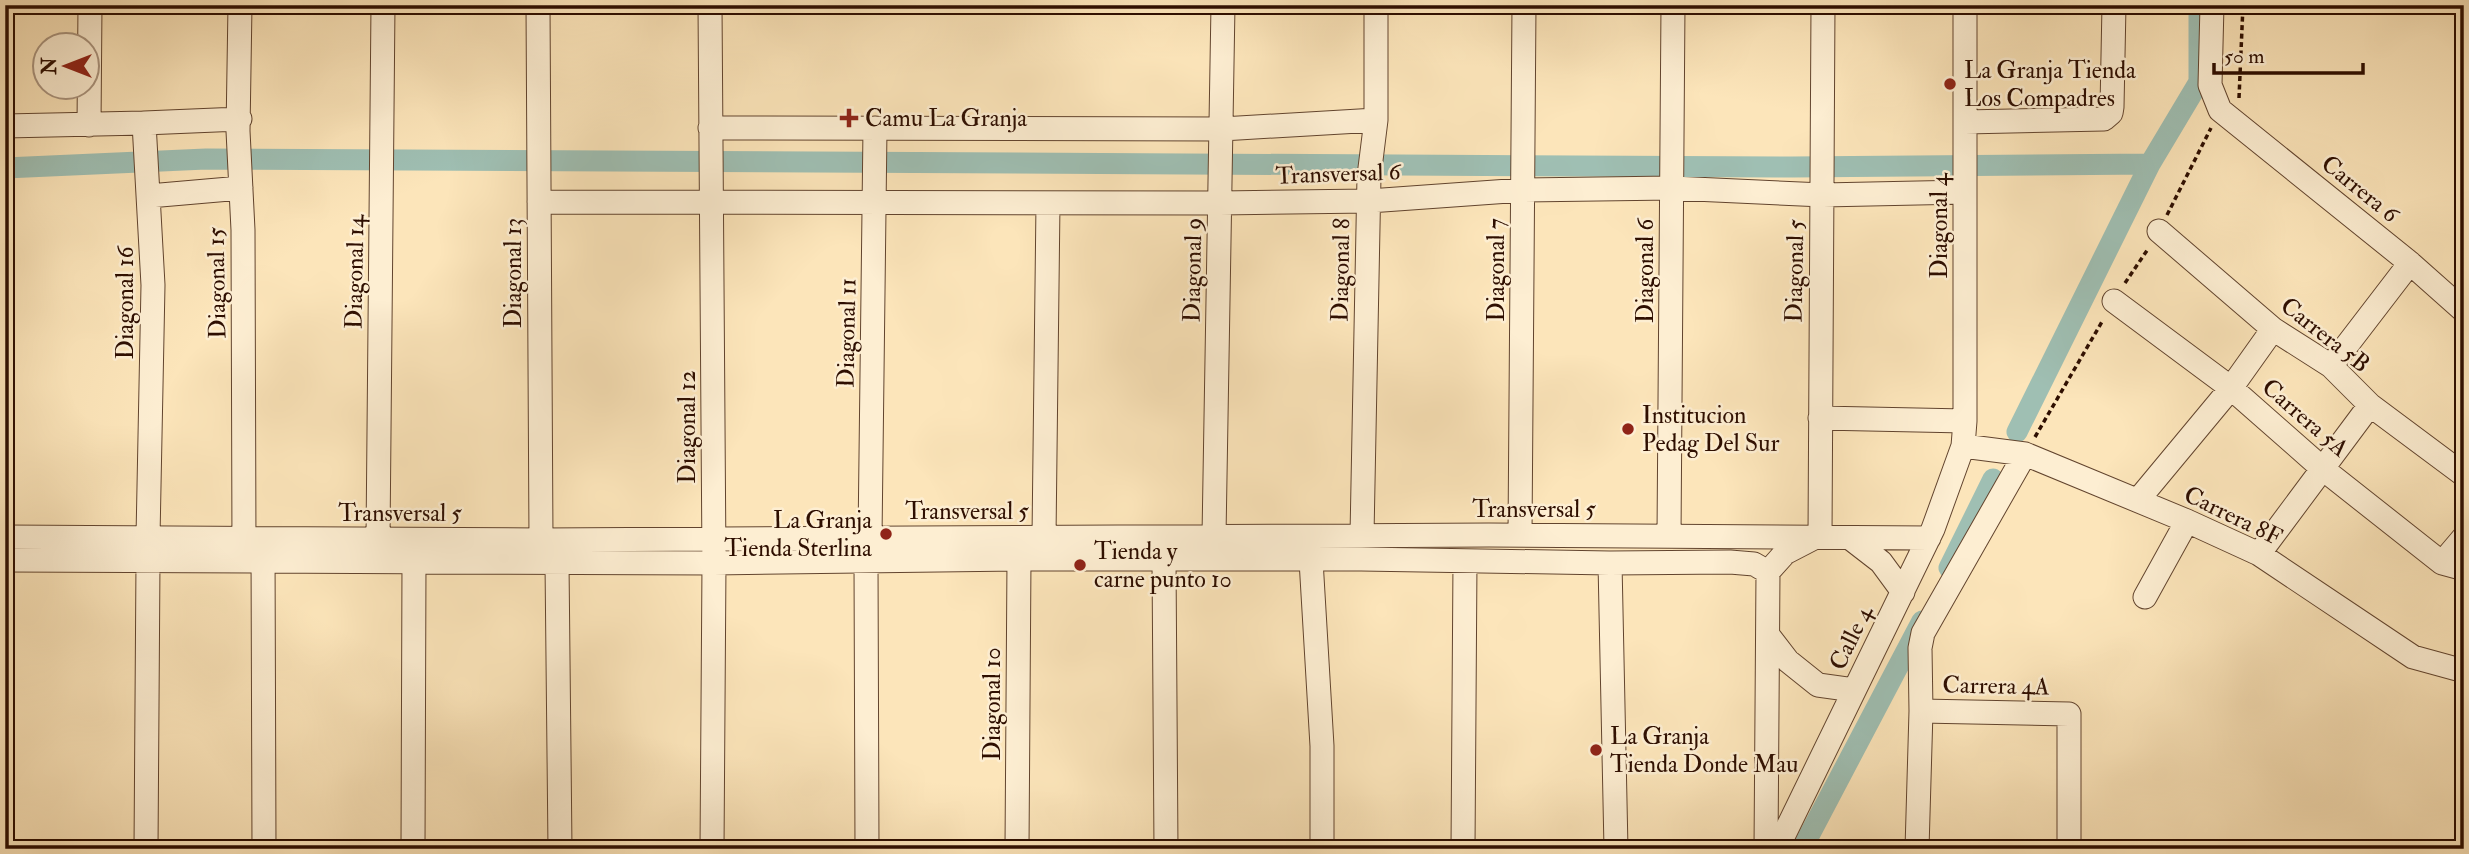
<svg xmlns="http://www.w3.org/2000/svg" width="2469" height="854" viewBox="0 0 2469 854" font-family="'IM FELL Double Pica',serif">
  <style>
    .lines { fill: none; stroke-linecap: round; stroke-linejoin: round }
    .canal { stroke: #9fbfb3; stroke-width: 21 }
    .minor-casing { stroke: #62442e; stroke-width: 25 }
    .path { stroke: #2e0e00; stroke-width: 3.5; stroke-dasharray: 5 3.5; stroke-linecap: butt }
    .minor { stroke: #fdeed2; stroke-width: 23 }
    .poi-dot { fill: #8f2418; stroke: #fdeed2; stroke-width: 2.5 }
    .labels { text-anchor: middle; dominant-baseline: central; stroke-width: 5; stroke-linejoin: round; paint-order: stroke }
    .poi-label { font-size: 24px; fill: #2e0e00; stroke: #fdeed2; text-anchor: start }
    .street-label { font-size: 24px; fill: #2e0e00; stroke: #fdeed2 }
  </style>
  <rect width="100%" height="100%" fill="#fce5ba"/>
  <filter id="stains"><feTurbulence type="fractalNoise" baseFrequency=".00286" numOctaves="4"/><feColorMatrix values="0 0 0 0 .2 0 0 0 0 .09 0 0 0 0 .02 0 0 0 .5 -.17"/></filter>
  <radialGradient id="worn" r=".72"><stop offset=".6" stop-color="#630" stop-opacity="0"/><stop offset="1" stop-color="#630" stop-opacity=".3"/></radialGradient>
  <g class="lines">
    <path class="canal" d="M5 168 206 159 1792 167 2150 164
      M2017 432 2150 164 2199 82V5
      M1949 568 1993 479
      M1802 849 1922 621"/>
    <g class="minor-casing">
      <path id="minor" d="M240 5 238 131 243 230 244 551
        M538 5 541 540
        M710 5 714 563 712 849
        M2212 5 2210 85 2220 110 2410 263 2464 311
        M1965 122 2104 119 2111 113 2112 107 2114 5
        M144 123 240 119
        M89 125 90 5
        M5 126 144 123 153 285 148 537
        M710 128 1222 129 1376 120
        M149 196 241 188
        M539 202 1220 203 1369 201 1523 190 1672 188 1823 195 1965 192
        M2159 231 2273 329 2331 366 2370 405 2464 475
        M2114 301 2231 388 2323 469 2442 563 2464 569
        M2331 366 2410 263
        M1820 418 1965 421
        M1963 446 2025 454 2187 521 2259 554 2413 657 2464 671
        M2138 500 2231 388 2273 329
        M1362 535 1369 176 1376 120V5
        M1520 535 1524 5
        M1214 536 1223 5
        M1669 536 1673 5
        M5 537 541 540 1489 535 1929 538
        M1044 537 1048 203
        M1820 537 1823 5
        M870 538 875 128
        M1850 538 1881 562 1903 592
        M378 539 383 5
        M263 547 264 849
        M2259 554 2370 405
        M5 560 714 563 1019 559H1361L1610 563 1730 562 1754 564 1768 572
        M1164 560 1166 849
        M1311 560 1322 746V849
        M866 562 867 849
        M557 563 560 849
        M1610 563 1616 849
        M2442 563 2464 537
        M1768 572 1785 553 1812 539
        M2145 597 2187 521
        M1768 635 1788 661 1818 685 1854 690
        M1921 711 2069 714V849
        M146 849 148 561
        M413 849 414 562
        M1017 849 1019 559
        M1463 849 1465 561
        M1766 849 1768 572
        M1777 849 1933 529 1963 446 1965 421V5
        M1917 849 1921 711 1920 648 1923 633 2025 454"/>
    </g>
    <path class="path" d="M2239 98 2243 5
      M2167 215 2211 128
      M2125 283 2148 249
      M2035 437 2103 320"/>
    <use href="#minor" class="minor"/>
  </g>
  <g class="poi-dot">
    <circle cx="1950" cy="84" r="7"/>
    <path d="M845.5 107.5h7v7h7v7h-7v7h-7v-7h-7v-7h7z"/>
    <circle cx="1628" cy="429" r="7"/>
    <circle cx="886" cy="534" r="7"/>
    <circle cx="1080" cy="565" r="7"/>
    <circle cx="1596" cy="750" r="7"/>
  </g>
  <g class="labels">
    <g class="poi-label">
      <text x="1964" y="70">La Granja Tienda<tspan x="1964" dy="28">Los Compadres</tspan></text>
      <text x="865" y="118">Camu La Granja</text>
      <text x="1642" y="415">Institucion<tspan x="1642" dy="28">Pedag Del Sur</tspan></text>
      <text x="872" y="520" text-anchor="end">La Granja<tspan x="872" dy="28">Tienda Sterlina</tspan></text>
      <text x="1094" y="551">Tienda y<tspan x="1094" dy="28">carne punto 10</tspan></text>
      <text x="1610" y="736">La Granja<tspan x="1610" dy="28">Tienda Donde Mau</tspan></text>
    </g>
    <g class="street-label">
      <text transform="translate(1338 174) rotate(-2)">Transversal 6</text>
      <text transform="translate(2360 189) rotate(39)">Carrera 6</text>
      <text transform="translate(1939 226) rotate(-90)">Diagonal 4</text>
      <text transform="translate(1193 270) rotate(-89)">Diagonal 9</text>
      <text transform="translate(1341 270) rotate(-89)">Diagonal 8</text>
      <text transform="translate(1496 270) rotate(-90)">Diagonal 7</text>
      <text transform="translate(1645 271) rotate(-90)">Diagonal 6</text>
      <text transform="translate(1795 271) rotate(-89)">Diagonal 5</text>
      <text transform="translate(355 272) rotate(-89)">Diagonal 14</text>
      <text transform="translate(513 273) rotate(-90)">Diagonal 13</text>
      <text transform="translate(217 283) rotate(-91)">Diagonal 15</text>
      <text transform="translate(125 303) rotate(-90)">Diagonal 16</text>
      <text transform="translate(847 333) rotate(-89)">Diagonal 11</text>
      <text transform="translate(2325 335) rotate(38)">Carrera 5B</text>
      <text transform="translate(2305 418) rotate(41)">Carrera 5A</text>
      <text transform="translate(687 427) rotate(-90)">Diagonal 12</text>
      <text x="1534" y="509">Transversal 5</text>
      <text x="967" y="511">Transversal 5</text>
      <text x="400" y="513">Transversal 5</text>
      <text transform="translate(2233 516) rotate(26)">Carrera 8F</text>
      <text transform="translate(1851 638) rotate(-64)">Calle 4</text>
      <text transform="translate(1996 686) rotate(1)">Carrera 4A</text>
      <text transform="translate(992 704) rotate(-90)">Diagonal 10</text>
    </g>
  </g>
  <rect width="2469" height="854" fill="none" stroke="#fce5ba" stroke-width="28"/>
  <rect x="7" y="7" width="2455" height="840" fill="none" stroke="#2e0e00" stroke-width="3.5"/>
  <rect x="14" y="14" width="2441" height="826" fill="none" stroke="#2e0e00" stroke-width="2"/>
  <g transform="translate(66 66) rotate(270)"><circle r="33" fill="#fdeed2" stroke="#aa947e" stroke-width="2"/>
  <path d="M0-5L12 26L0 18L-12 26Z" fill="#8f2418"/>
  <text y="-10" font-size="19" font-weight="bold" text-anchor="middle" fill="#2e0e00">N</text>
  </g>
  <path d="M2214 63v10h149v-10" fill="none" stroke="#2e0e00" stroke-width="3.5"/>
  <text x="2224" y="63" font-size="21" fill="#2e0e00" stroke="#fdeed2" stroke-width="5" paint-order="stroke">50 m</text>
  <rect width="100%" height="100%" filter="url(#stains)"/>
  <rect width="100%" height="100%" fill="url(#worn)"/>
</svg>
